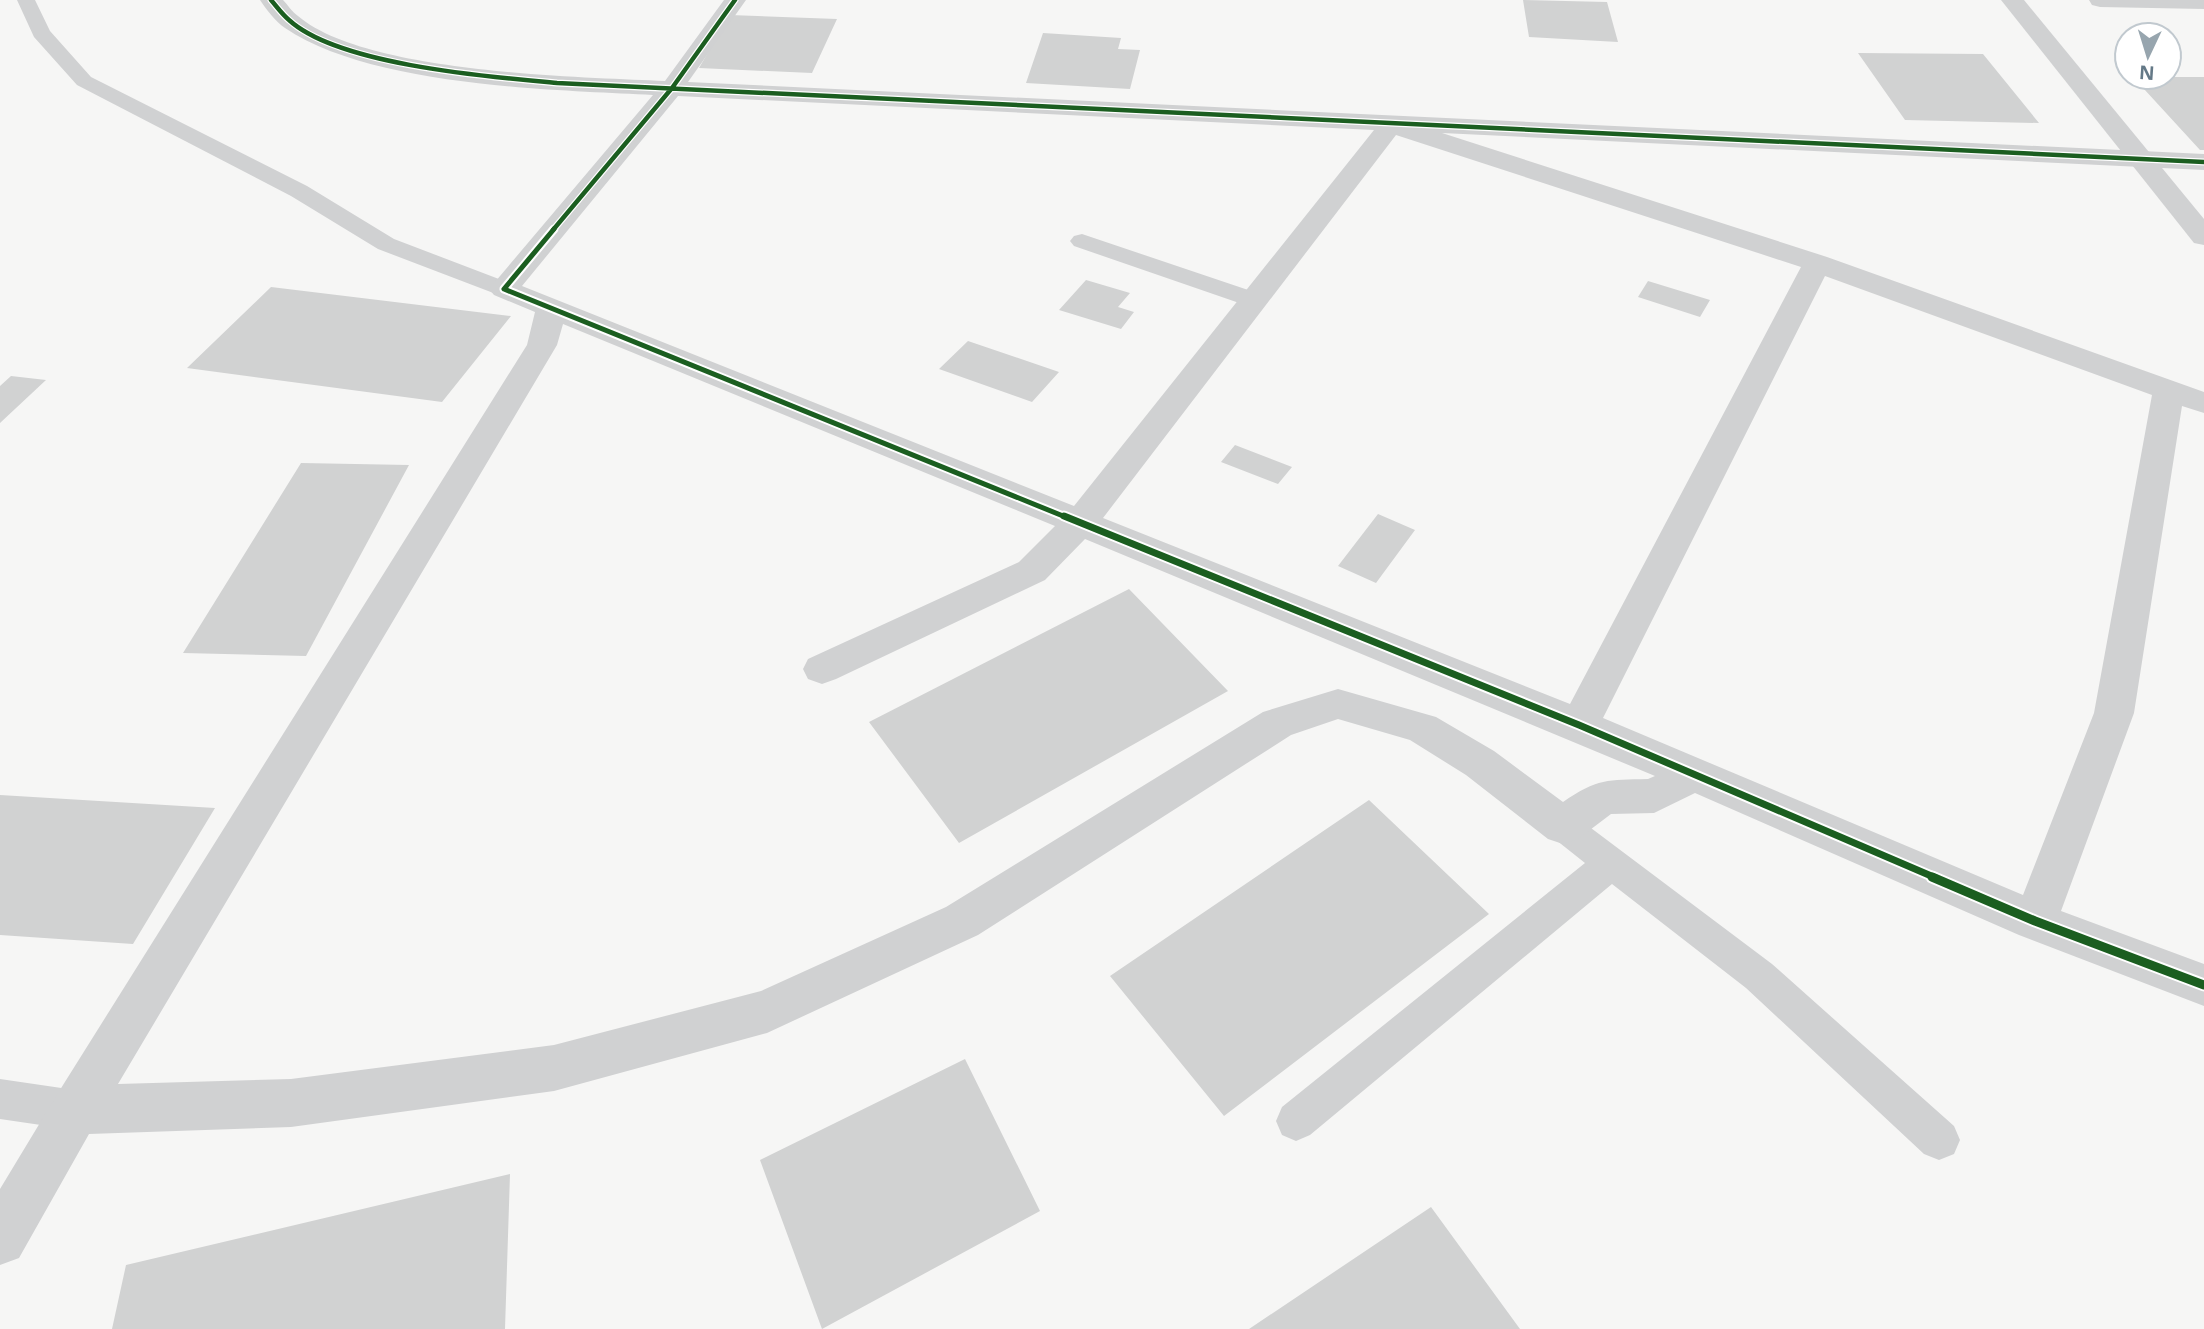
<svg xmlns="http://www.w3.org/2000/svg" width="2204" height="1329" viewBox="0 0 2204 1329" font-family="'Open Sans',sans-serif">
  <style>
    .building { fill: #d1d2d2 }
    .lines { fill: none; stroke-linecap: round; stroke-linejoin: round }
    .service { fill: #d0d1d2; fill-rule: evenodd }
    .minor { fill: #d0d1d2; fill-rule: evenodd }
    .tertiary { fill: #d0d1d2; fill-rule: evenodd }
    .cycleway-far3-casing { stroke: #fff; stroke-width: 7 }
    .cycleway-far2-casing { stroke: #fff; stroke-width: 9 }
    .cycleway-far1-casing { stroke: #fff; stroke-width: 11 }
    .cycleway-casing { stroke: #fff; stroke-width: 13 }
    .cycleway-far3 { stroke: #1b5e20; stroke-width: 4.5 }
    .cycleway-far2 { stroke: #1b5e20; stroke-width: 5 }
    .cycleway-far1 { stroke: #1b5e20; stroke-width: 7 }
    .cycleway { stroke: #1b5e20; stroke-width: 9 }
  </style>
  <rect width="100%" height="100%" fill="#f6f6f5"/>
  <path class="building" d="M1523 0 1607 2 1618 42 1529 37Z
    M730 15 837 19 812 73 699 68Z
    M1043 33 1121 38 1118 49 1140 50 1130 89 1026 83Z
    M1858 53 1983 54 2039 123 1905 120Z
    M2133 77H2204V150H2200Z
    M1086 280 1130 293 1118 307 1134 312 1121 329 1059 310Z
    M1648 281 1710 300 1700 317 1638 297Z
    M271 287 511 316 442 402 187 368Z
    M968 341 1059 372 1032 402 939 369Z
    M11 376 46 380 0 423V386Z
    M1235 445 1292 467 1278 484 1221 462Z
    M301 463 409 465 306 656 183 653Z
    M1378 514 1415 530 1376 583 1338 566Z
    M1129 589 1228 691 959 843 869 722Z
    M0 795 215 808 133 944 0 935Z
    M1369 800 1489 914 1224 1116 1110 976Z
    M965 1059 1040 1211 822 1329 760 1160Z
    M510 1174 505 1329H112L126 1265Z
    M1431 1207 1520 1329H1249Z"/>
  <g class="lines">
    <path class="service" d="M17 0H35L50 31 91 77 307 186 394 239 512 284 516 289 512 294 504 296 496 294 378 249 291 196 77 85 34 37Z
      M1082 234 1263 295 1266 300 1263 305 1254 307 1245 305 1074 246 1070 241 1074 236Z
      M1563 811 1575 816 1772 964 1954 1126 1960 1140 1954 1154 1939 1160 1924 1154 1746 988 1612 884 1310 1135 1296 1141 1282 1135 1276 1121 1282 1107 1585 863 1551 836 1546 826 1551 816Z
      M0 1079 75 1090 89 1096 95 1110 89 1124 75 1130 0 1119Z"/>
    <path class="minor" d="M260 0H283C288 5 292 12 298 16 365 73 576 77 665 81L724 0H746L688 82 2204 154V170L1442 133 1827 257 2204 392V413L2182 406 2134 713 2061 911 2204 964V1006L2019 935 1695 793 1654 813 1611 814 1578 839 1563 844 1548 839 1466 775 1410 740 1338 719 1291 735 978 935 767 1033 554 1091 291 1127 89 1134 19 1258 0 1265V1189L58 1093 527 345 535 312 494 295 489 289 653 95C550 90 371 86 285 28 275 21 266 9 260 0ZM678 96 1374 130 1074 506 522 286ZM1396 135 1801 267 1570 704 1103 518ZM1825 276 2152 395 2094 713 2023 895 1603 718ZM563 324 1055 526 1019 562 808 659 803 669 808 679 822 684 836 679 1045 580 1085 539 1655 776 1648 779C1607 780 1598 778 1563 802L1494 751 1436 717 1338 689 1263 712 946 907 761 991 554 1045 291 1079 118 1084 557 345Z
      M2089 0H2204V9L2100 7 2092 5Z"/>
    <path class="tertiary" d="M2001 0H2024L2204 219V245L2194 243Z"/>
    <g class="cycleway-far3-casing">
      <path id="cycleway-far3" d="M271 0C277 7 282 14 289 20 338 65 490 77 557 83L2204 162
        M553 230 672 88 735 0"/>
    </g>
    <g class="cycleway-far2-casing">
      <path id="cycleway-far2" d="M554 229 504 289 1068 518"/>
    </g>
    <g class="cycleway-far1-casing">
      <path id="cycleway-far1" d="M1064 516 1579 725 1936 878"/>
    </g>
    <g class="cycleway-casing">
      <path id="cycleway" d="M1932 877 2035 921 2204 985"/>
    </g>
    <use href="#cycleway-far3" class="cycleway-far3"/>
    <use href="#cycleway-far2" class="cycleway-far2"/>
    <use href="#cycleway-far1" class="cycleway-far1"/>
    <use href="#cycleway" class="cycleway"/>
  </g>
  <g transform="translate(2148 56) rotate(184)"><circle r="33" fill="#ffffff" stroke="#c1c9cf" stroke-width="2"/>
  <path d="M0-5L12 26L0 18L-12 26Z" fill="#97a5ae"/>
  <text y="-10" font-size="19" font-weight="bold" text-anchor="middle" fill="#647987">N</text>
  </g>
</svg>
